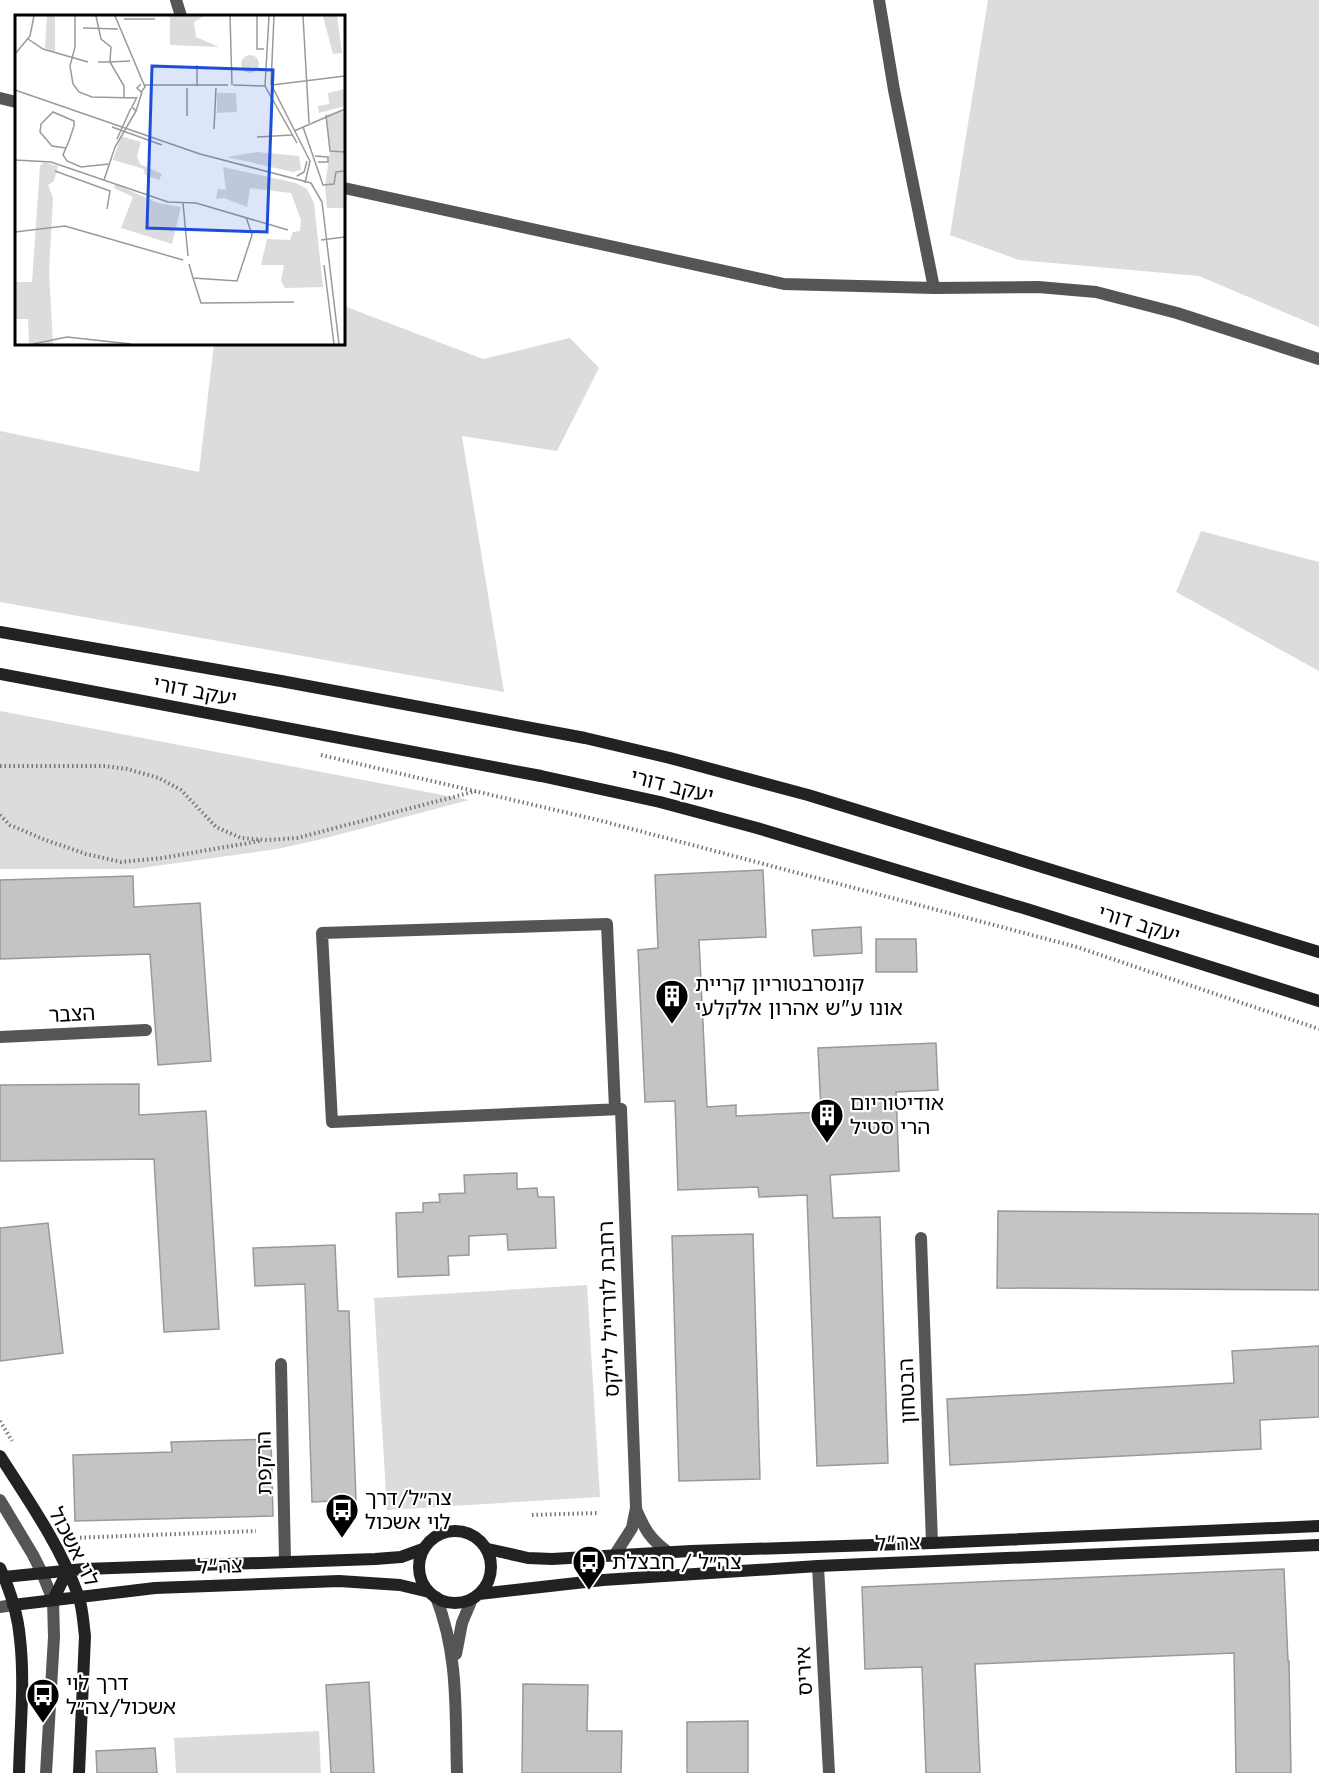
<svg xmlns="http://www.w3.org/2000/svg" width="1319" height="1773" viewBox="0 0 1319 1773" font-family="Jost,'Noto Sans Hebrew',sans-serif">
  <style>
    .green { fill: #dcdcdc }
    .building { fill: #c4c4c4; stroke: #999; stroke-width: 1.5 }
    .lines { fill: none; stroke-linecap: round; stroke-linejoin: round }
    .path { stroke: #777; stroke-width: 4; stroke-dasharray: 1.5 3; stroke-linecap: butt }
    .lane { stroke: #555; stroke-width: 12 }
    .street { stroke: #555; stroke-width: 12 }
    .secondary { stroke: #222; stroke-width: 12 }
    .labels { text-anchor: middle; dominant-baseline: central; stroke-width: 4.5; stroke-linejoin: round; paint-order: stroke }
    .street-label { font-size: 21px; fill: #000; stroke: #fff }
    .poi-label { font-size: 21px; fill: #000; stroke: #fff; text-anchor: start }
    .inset-road { fill: none; stroke: #999; stroke-width: 1.5 }
    .view { fill: #1d4ed8; fill-opacity: 0.15; stroke: #1d4ed8; stroke-width: 3 }
    .inset-edge { fill: none; stroke: #000; stroke-width: 3 }
  </style>
  <rect width="100%" height="100%" fill="#fff"/>
  <path class="green" d="M988 0H1319V327L1199 276 1019 260 950 235Z
    M344 306 483 359 570 338 599 368 557 451 462 436 504 692 0 602V431L199 472 214 344H344Z
    M1201 531 1319 562V671L1176 592Z
    M0 711 469 800 322 839 277 849 134 869H0Z
    M587 1285 600 1497 387 1510 374 1298Z
    M319 1731 321 1773H176L174 1738Z"/>
  <path class="building" d="M763 870 766 937 699 940 707 1107 736 1105V1116L821 1112 818 1048 936 1043 938 1090 896 1092 899 1171 830 1175 833 1218 880 1217 888 1463 817 1466 807 1195 759 1197 758 1187 678 1190 675 1101 645 1102 638 950 658 948 655 875Z
    M133 876 134 907 200 903 211 1061 158 1065 150 954 0 959V880Z
    M861 927 862 953 814 956 812 930Z
    M876 939H916L917 972H876Z
    M139 1084V1115L206 1111 219 1329 164 1332 154 1159 0 1161V1085Z
    M517 1173V1189L537 1188 538 1197H554L556 1248 508 1250 507 1234 469 1236V1255L448 1256 449 1275 398 1277 396 1213 423 1212V1203L440 1202 439 1194 465 1193 464 1175Z
    M998 1211 1319 1214V1290L997 1288Z
    M48 1223 63 1353 0 1361V1228Z
    M753 1234 760 1479 679 1481 672 1236Z
    M335 1245 338 1311H349L356 1500 312 1502 305 1284 255 1286 253 1248Z
    M1319 1346V1417L1260 1420 1261 1449 950 1465 947 1399 1234 1383 1232 1351Z
    M271 1439 273 1516 75 1521 73 1455 172 1452 171 1442Z
    M1284 1569 1288 1661H1289L1291 1773H1236L1234 1653 975 1664 980 1773H926L922 1667 865 1669 862 1587Z
    M369 1682 374 1773H331L326 1685Z
    M523 1684 588 1685 587 1731H622L621 1773H522Z
    M748 1721V1773H687V1722Z
    M155 1748 157 1773H97L96 1751Z"/>
  <g class="lines">
    <path class="path" d="M321 755 598 820 1077 947 1319 1029
      M0 766H105L127 769 159 778 181 790 216 827 241 838 267 840 297 838 476 791
      M0 815 10 825 43 839 86 854 121 862 162 858 260 841
      M0 1421 12 1441
      M532 1515 597 1513
      M71 1538 256 1531"/>
    <path class="lane" d="M615 1109 607 924 322 933 332 1122 621 1109
      M281 1364 285 1562
      M0 1500 33 1555 42 1573 53 1600 54 1637 46 1773"/>
    <path class="street" d="M176 0 181 16
      M879 0 894 90 934 288
      M0 98 16 102
      M344 188 784 284 934 288 1038 287 1096 292 1177 313 1319 359
      M0 1037 146 1030
      M921 1238 932 1543
      M636 1509C645 1530 650 1539 668 1552
      M614 1556 632 1528 636 1508 621 1109
      M818 1566 829 1773
      M436 1597C459 1656 455 1711 457 1773
      M0 1607 13 1605
      M456 1654 462 1623 472 1599"/>
    <path class="secondary" d="M0 632 281 681 585 738 670 758 808 795 1319 952
      M0 674 541 776 660 802 757 828 1030 910 1319 1001
      M0 1456C28 1500 60 1545 78 1595 83 1608 83 1622 85 1636L79 1773
      M419 1567a36 36 0 1 1 72 0a36 36 0 1 1-72 0Z
      M488 1549 528 1558 552 1559 691 1551 932 1543 1319 1526
      M0 1568C10 1590 18 1615 20 1639 25 1682 20 1729 19 1773
      M4 1577 84 1569 375 1559 401 1557 423 1549
      M479 1594 603 1580 818 1566 1319 1545
      M53 1600 68 1570
      M13 1605 155 1588 339 1581 400 1585 429 1592"/>
  </g>
  <defs>
    <g id="building-pin" transform="scale(1.725)"><path d="M0 17L-7.5 6A9.5 9.5 0 1 1 7.5 6Z" fill="#000" stroke="#fff"/><path d="M-4-6H4V6H1V3H-1V6H-4ZM-2.5-4.3h1.7v1.8h-1.7ZM.8-4.3h1.7v1.8H.8ZM-2.5-1h1.7V.8h-1.7ZM.8-1h1.7V.8H.8Z" fill="#fff"/></g>
    <g id="bus-pin" transform="scale(1.725)"><path d="M0 17L-7.5 6A9.5 9.5 0 1 1 7.5 6Z" fill="#000" stroke="#fff"/><path d="M-5-6H5V4H4V6H2V4H-2V6H-4V4H-5ZM-3.5-4V0h7V-4ZM-3.5 1.2v1.5H-2V1.2ZM2 1.2v1.5H3.5V1.2Z" fill="#fff"/></g>
  </defs>
  <g fill-rule="evenodd">
    <use href="#building-pin" x="672" y="996"/>
    <use href="#building-pin" x="827" y="1115"/>
    <use href="#bus-pin" x="342" y="1510"/>
    <use href="#bus-pin" x="589" y="1562"/>
    <use href="#bus-pin" x="43" y="1695"/>
  </g>
  <g class="labels">
    <g class="street-label">
      <text transform="translate(195 691) rotate(11)">יעקב דורי</text>
      <text transform="translate(672 786) rotate(14)">יעקב דורי</text>
      <text transform="translate(1139 924) rotate(17)">יעקב דורי</text>
      <text transform="translate(72 1014) rotate(-3)">הצבר</text>
      <text transform="translate(609 1309) rotate(-92)">רחבת לורדייל לייקס</text>
      <text transform="translate(907 1391) rotate(-92)">הבטחון</text>
      <text transform="translate(264 1463) rotate(-91)">הרקפת</text>
      <text transform="translate(898 1543) rotate(-2)">צה"ל</text>
      <text transform="translate(74 1547) rotate(63)">לוי אשכול</text>
      <text transform="translate(220 1566) rotate(-2)">צה"ל</text>
      <text transform="translate(804 1671) rotate(-93)">איריס</text>
    </g>
    <g class="poi-label">
      <text x="695" y="984">קונסרבטוריון קריית<tspan x="695" dy="24">אונו ע"ש אהרון אלקלעי</tspan></text>
      <text x="850" y="1103">אודיטוריום<tspan x="850" dy="24">הרי סטיל</tspan></text>
      <text x="365" y="1498">צה״ל/דרך<tspan x="365" dy="24">לוי אשכול</tspan></text>
      <text x="612" y="1562">צה״ל / חבצלת</text>
      <text x="66" y="1683">דרך לוי<tspan x="66" dy="24">אשכול/צה״ל</tspan></text>
    </g>
  </g>
  <g transform="translate(15 15)">
    <rect width="330" height="330" fill="#fff"/>
    <path d="M32 1H40V37L30 33ZM148 1H189L179 7 181 22 204 32 155 30V2ZM308 1H322L327 38 318 39ZM226 49a9 9 0 1 1 18 0a9 9 0 1 1-18 0ZM330 74V91L304 98 303 91 314 89 313 78ZM202 78H221L222 97 202 98ZM330 94V193H312L310 172 315 136 311 100ZM106 121 126 127 122 141 125 149 147 159 144 165 130 160 129 154 98 145ZM242 137 284 141 286 155 278 157 212 142ZM29 147 43 151 39 166 33 170 38 183 34 257 38 329H14L13 304H0V267H17L25 151ZM208 152 281 168 292 174 299 188 308 272 270 273 266 266 269 250H246L252 224 275 225 278 217 285 216 286 205 276 178 235 173 232 192 209 183 201 184 203 174 211 175ZM100 169 143 188 166 192 157 229 106 213 118 182 99 173Z" fill="#dcdcdc"/>
    <path class="inset-road" d="M60 1V32L55 51 58 69 64 77 77 82 121 83M81 1 86 24 96 32 95 47 115 46M100 1 130 72 126 77 122 73 126 69M215 1 217 70M242 1V34H249M254 1 250 71 282 128M259 1 256 69 295 146 290 168M288 1 294 108M109 4H140M68 13 103 14M13 24 28 34 73 47M0 39 15 21 19 1M83 47H95L109 71V82M182 50V71M129 70H213M218 70 250 71M257 70 330 61M172 73V101M0 75 185 139 296 168 307 187 324 329M122 82 117 92 121 96 127 77M311 100 315 136 330 137M97 112 147 130M288 112 308 170 319 169 321 157 330 156M199 114 201 73M279 116 330 94M242 122 277 120M102 124 116 93M51 133 37 131 25 117 26 109 38 97 59 106V111L54 126 48 140 52 146 66 152 94 149M300 141 313 142V147H303M0 145 36 147 153 187 181 188 273 215M40 156 95 176 92 194M282 161 289 157 292 146M89 165 100 132 121 96M168 188 173 241M0 217 50 211 168 245M306 225 330 222M174 249 178 263 222 266 237 220 231 202M309 250 319 329M178 263 186 288 279 287M18 329 52 322 116 329"/>
    <path class="view" d="M137 51 258 55 252 217 132 213Z"/>
    <rect width="330" height="330" class="inset-edge"/>
  </g>
</svg>
